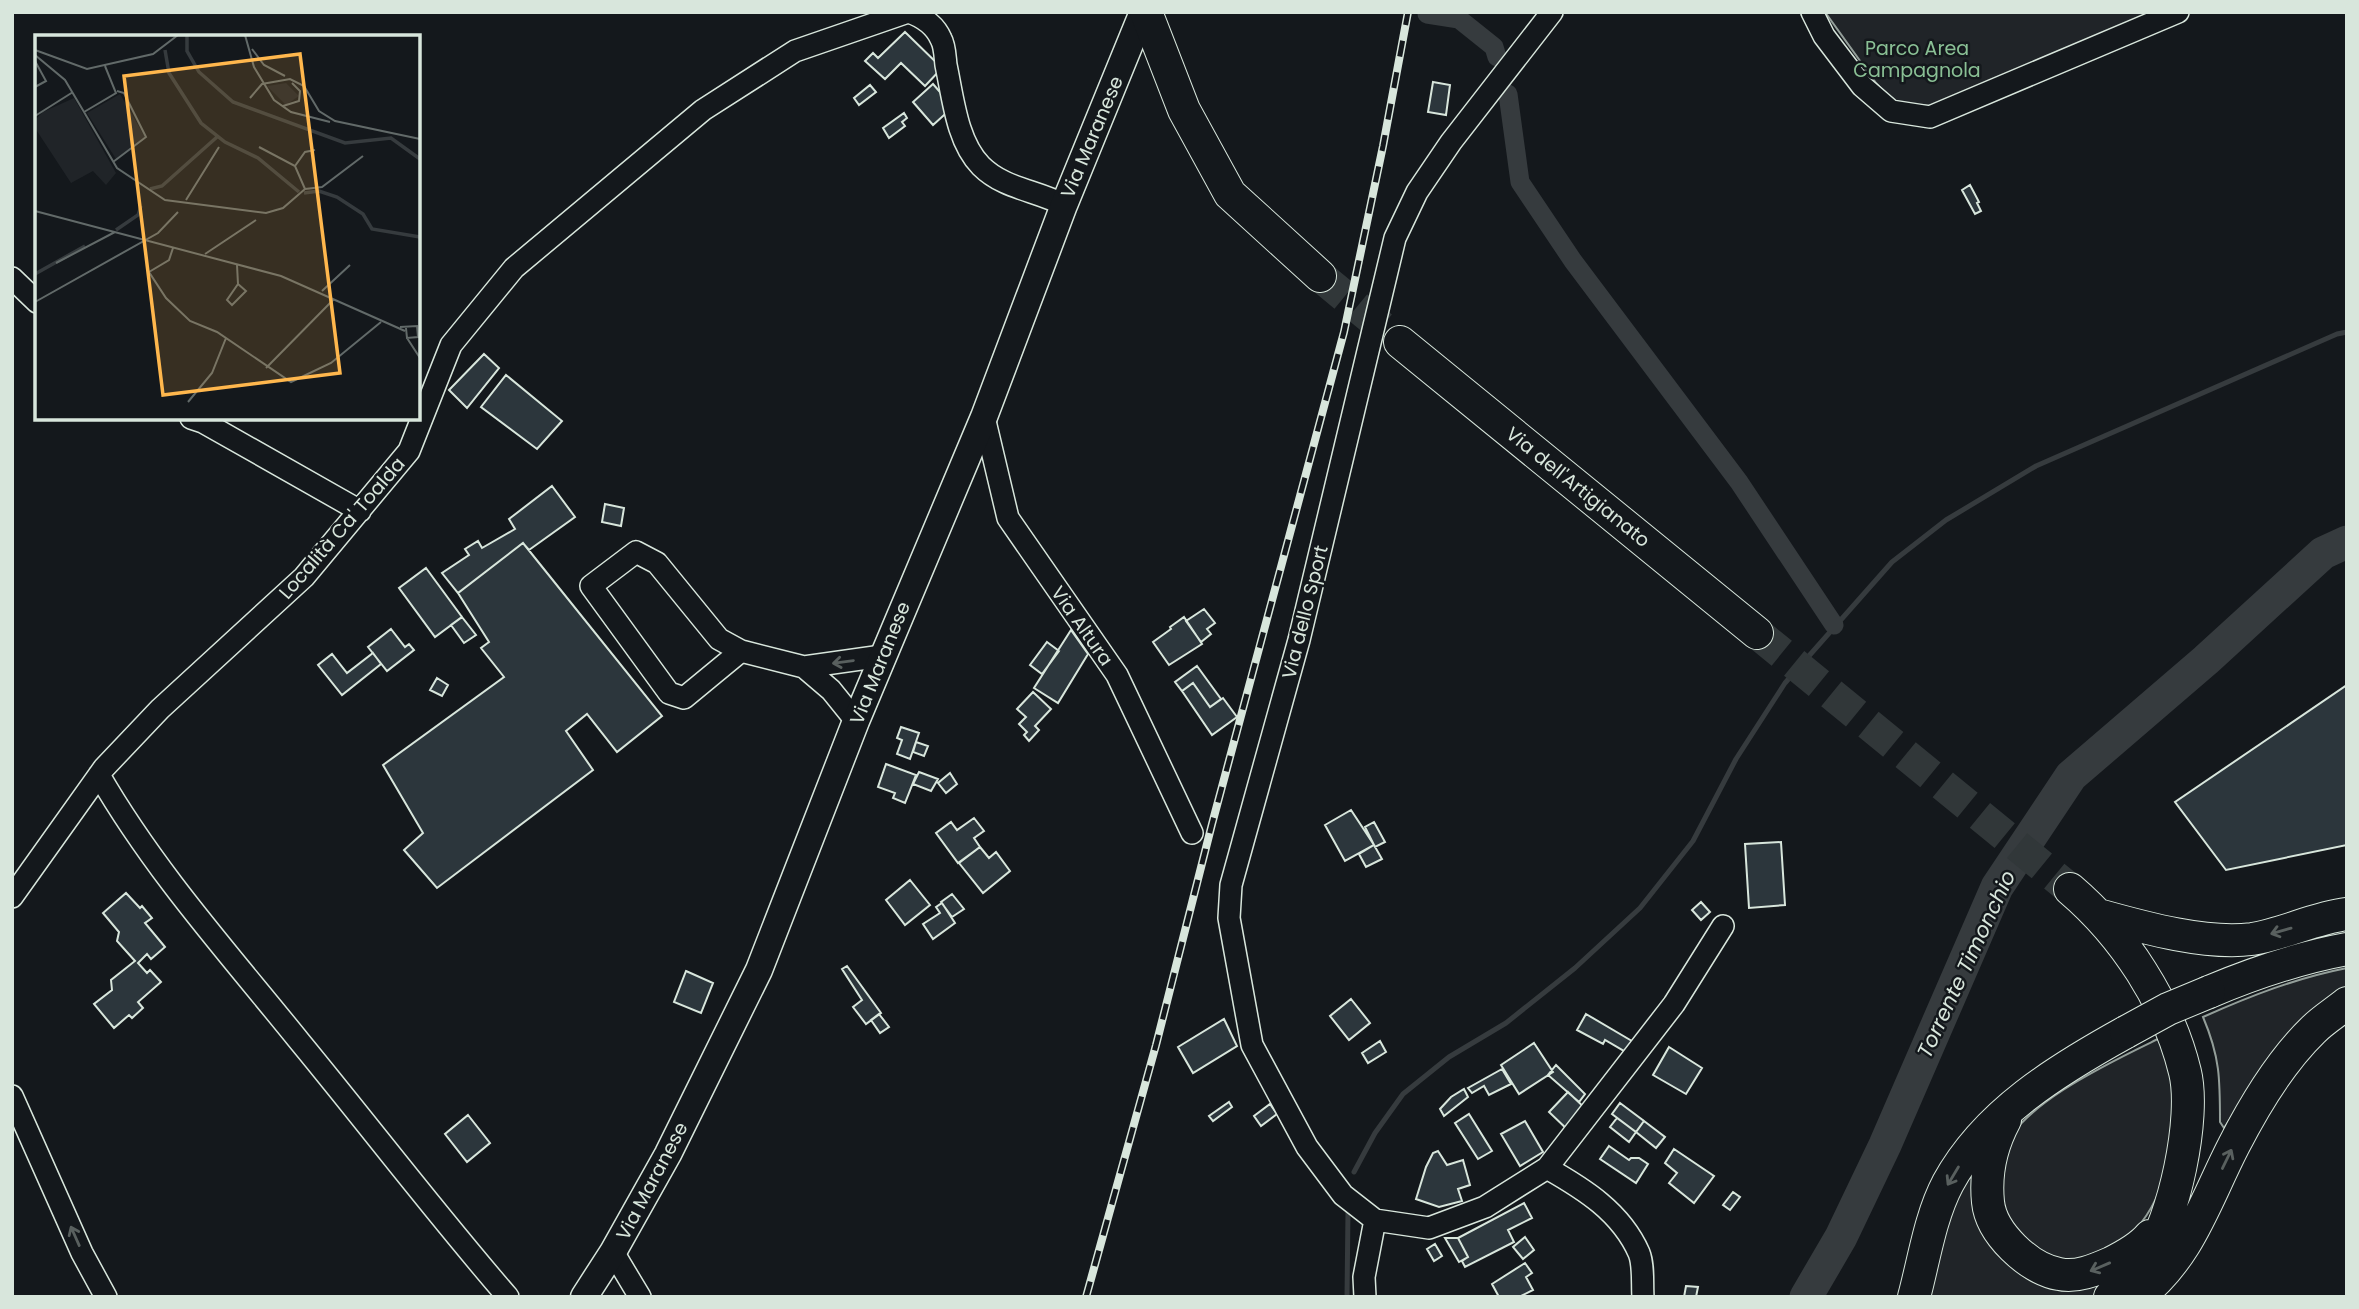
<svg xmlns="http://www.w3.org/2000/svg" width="2359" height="1309" viewBox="0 0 2359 1309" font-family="Poppins,sans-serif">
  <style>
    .green { fill: #202428; stroke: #939e99; stroke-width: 2 }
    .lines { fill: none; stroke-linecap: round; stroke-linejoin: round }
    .stream { stroke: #363b3e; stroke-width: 5 }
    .canal { stroke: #363b3e; stroke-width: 19 }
    .river { stroke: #363b3e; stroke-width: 33 }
    .building { fill: #2c363c; stroke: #d8e6dc; stroke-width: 2 }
    .highway-tunnel { stroke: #313739; stroke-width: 32; stroke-dasharray: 32 16; stroke-linecap: butt }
    .minor-casing { stroke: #d8e6dc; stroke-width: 24 }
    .major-casing { stroke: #d8e6dc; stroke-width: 29 }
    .highway-casing { stroke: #d8e6dc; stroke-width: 34 }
    .minor { stroke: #14181c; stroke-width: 21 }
    .major { stroke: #14181c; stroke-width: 26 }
    .highway { stroke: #14181c; stroke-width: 32 }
    .rail-casing { stroke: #d8e6dc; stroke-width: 8 }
    .rail { stroke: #14181c; stroke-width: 5; stroke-dasharray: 16; stroke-linecap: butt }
    .highway-bridge-casing { stroke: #d8e6dc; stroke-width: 34; stroke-linecap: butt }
    .highway-bridge { stroke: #14181c; stroke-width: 32 }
    .oneway { stroke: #59605f }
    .labels { text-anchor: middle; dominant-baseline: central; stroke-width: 5; stroke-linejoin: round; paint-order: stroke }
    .park-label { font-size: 19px; fill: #8ac095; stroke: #14181c }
    .street-label { font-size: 19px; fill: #d8e6dc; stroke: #14181c }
    .water-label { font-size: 21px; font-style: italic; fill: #d8e6dc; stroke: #14181c }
    .inset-river { fill: none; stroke: #363b3e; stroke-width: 3.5 }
    .inset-road { fill: none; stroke: #626a69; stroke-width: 2 }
    .view { fill: #ffb74d; fill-opacity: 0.15; stroke: #ffb74d; stroke-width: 3.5 }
    .inset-edge { fill: none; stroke: #d8e6dc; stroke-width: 3.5 }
  </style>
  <rect width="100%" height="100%" fill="#14181c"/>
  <path class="green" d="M1825 12H2155L1935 106 1896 104 1876 83Z
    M2347 968V987L2300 1026 2267 1064 2224 1128 2220 1122C2220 1079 2220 1057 2203 1017 2250 996 2296 978 2347 968Z
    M2160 1038C2167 1058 2174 1078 2175 1100 2177 1149 2162 1212 2121 1243 2116 1247 2108 1249 2101 1252 2087 1257 2070 1263 2055 1260 2038 1257 2010 1234 2004 1217 1998 1198 1994 1176 2001 1155 2016 1105 2115 1060 2160 1038Z
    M1974 1161 2009 1262 2115 1280 2094 1297H1923L1944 1217Z"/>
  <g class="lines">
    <path class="stream" d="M1354 1172 1375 1133 1403 1094 1449 1057 1506 1023 1575 968 1640 908 1693 841 1736 759 1785 683 1892 562 1946 520 2036 466 2337 334 2347 332
      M1347 1297 1348 1211"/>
    <path class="canal" d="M1427 14 1459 19 1494 47 1497 57
      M1508 94 1520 182 1573 261 1739 482 1834 625"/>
    <path class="river" d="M1806 1297 1841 1237 1885 1145 1997 887 2071 776 2206 660 2323 553 2347 542"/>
  </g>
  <path class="building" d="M905 32 942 68 925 86 901 63 885 79 865 61 873 53 878 58Z
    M1433 82 1450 85 1446 115 1428 112Z
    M933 84 953 107 933 125 913 102Z
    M870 85 876 92 859 105 854 98Z
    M904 113 907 118 902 122 905 126 889 138 883 128Z
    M1970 185 1979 202 1977 203 1981 211 1975 214 1962 190Z
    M484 354 499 368 467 408 449 390Z
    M506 375 562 421 537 449 481 407Z
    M552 486 575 517 529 550 523 543 458 593 442 573 469 555 465 549 478 541 482 548 515 529 509 519Z
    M605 504 624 508 621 526 602 522Z
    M523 543 662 716 617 752 587 714 566 731 593 770 437 888 404 850 423 833 383 765 504 677 481 648 489 642 458 593Z
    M426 568 462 617 435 637 399 588Z
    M1204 609 1215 623 1207 629 1211 634 1201 642 1186 621Z
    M462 617 476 635 464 643 451 625Z
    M1184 617 1202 644 1169 665 1153 642 1171 629 1170 627Z
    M391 629 405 647 409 644 414 650 387 671 368 647Z
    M1071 630 1088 654 1058 703 1034 688Z
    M1047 642 1059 651 1042 674 1030 665Z
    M373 653 381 664 342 695 318 665 332 654 347 673Z
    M1197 666 1221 699 1210 707 1193 683 1182 691 1175 682Z
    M437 678 448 685 442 696 430 690Z
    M1193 683 1210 707 1223 698 1237 717 1212 735 1182 691Z
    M2347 685V845L2226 870 2175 802Z
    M1033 692 1051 709 1035 726 1039 730 1029 741 1024 735 1027 732 1019 724 1026 717 1017 709Z
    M901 727 919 733 910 759 897 754 902 740 897 738Z
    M916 742 928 746 924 756 913 752Z
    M886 764 916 775 905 803 893 798 895 793 878 787Z
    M919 772 938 779 931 791 913 784Z
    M950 773 957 784 946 793 938 783Z
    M1351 810 1374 845 1345 861 1325 825Z
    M974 818 984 831 974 838 980 847 958 863 936 833 951 822 957 830Z
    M1374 822 1385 842 1375 847 1365 827Z
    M1781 842 1785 905 1749 908 1745 844Z
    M1374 845 1382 859 1366 867 1359 854Z
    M980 847 989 858 996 852 1010 871 983 893 959 863Z
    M910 880 930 905 905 925 886 900Z
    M126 893 140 908 142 906 152 918 145 923 165 947 151 959 147 954 138 963 147 973 150 970 161 982 138 1002 143 1008 132 1018 129 1015 114 1028 94 1004 112 990 111 980 135 961 117 941 119 932 103 913Z
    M952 894 964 909 952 917 941 902Z
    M1701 902 1710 912 1701 920 1692 910Z
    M942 903 955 923 933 939 923 924 940 913 936 907Z
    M847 966 881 1013 866 1024 853 1007 862 1000 842 969Z
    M686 971 713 983 701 1013 674 1002Z
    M1351 999 1370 1023 1349 1040 1330 1016Z
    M879 1014 889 1027 880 1033 871 1020Z
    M1586 1014 1637 1044 1631 1055 1605 1040 1603 1044 1577 1030Z
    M1224 1019 1237 1046 1193 1073 1178 1047Z
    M1380 1041 1386 1052 1368 1063 1362 1053Z
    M1534 1043 1553 1072 1519 1094 1501 1065Z
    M1669 1047 1702 1068 1686 1094 1653 1075Z
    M1556 1065 1585 1094 1579 1102 1548 1075Z
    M1502 1069 1511 1084 1489 1095 1484 1086 1472 1093 1468 1088Z
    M1464 1089 1468 1097 1444 1116 1440 1109 1451 1097Z
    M1568 1092 1589 1112 1570 1132 1549 1112Z
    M1229 1102 1232 1107 1213 1121 1209 1116Z
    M1620 1103 1644 1121 1636 1132 1612 1114Z
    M1270 1104 1277 1114 1261 1126 1254 1116Z
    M1469 1114 1492 1151 1478 1159 1455 1123Z
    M468 1115 490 1143 467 1162 445 1134Z
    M1617 1118 1636 1132 1629 1142 1610 1127Z
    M1525 1121 1543 1152 1520 1166 1501 1134Z
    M1644 1121 1665 1137 1656 1148 1636 1132Z
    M1609 1146 1629 1160 1631 1158H1639L1648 1164 1636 1183 1600 1159Z
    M1674 1149 1714 1176 1694 1203 1669 1183 1677 1173 1665 1163Z
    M1438 1151 1447 1165 1463 1160 1470 1185 1458 1189 1462 1201 1439 1207 1416 1199 1426 1167 1433 1153Z
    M1733 1192 1740 1197 1730 1210 1723 1205Z
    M1524 1203 1532 1218 1508 1230 1514 1242 1465 1267 1462 1261 1468 1257 1458 1238Z
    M1525 1237 1534 1250 1523 1259 1513 1247Z
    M1445 1238H1458L1468 1257 1459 1262Z
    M1435 1244 1442 1256 1434 1261 1427 1249Z
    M1525 1263 1532 1273 1526 1277 1533 1290 1519 1297H1499L1492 1284Z
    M1686 1286 1698 1287 1696 1297H1684Z"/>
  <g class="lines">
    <path class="highway-tunnel" d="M1320 276 1400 342
      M1757 633 2070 889"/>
    <g class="minor-casing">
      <path id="minor" d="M909 12C923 17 935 25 941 39 945 46 945 57 946 65 953 98 957 142 981 166 1004 189 1036 190 1064 205
        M1552 12 1451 142 1417 192 1395 238 1299 640 1231 885 1229 918 1252 1045 1307 1147 1343 1195 1375 1220 1429 1228 1485 1207 1547 1168 1674 1004 1723 926
        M1812 12 1824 36 1862 86 1891 111 1930 117 2178 12
        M12 278 37 302
        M984 417 1008 518 1117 675 1192 833
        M191 418 203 422 360 511
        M741 651 719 639 657 563 636 552 591 586 669 693 684 698 741 651 804 667 882 656
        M804 667 831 690 856 721
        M99 775C155 872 230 955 300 1042 370 1127 436 1214 508 1297
        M12 897 104 768 160 709 304 577 409 451 451 345 514 268 703 110 795 51 908 12
        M12 1096 82 1253 106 1297
        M1547 1168C1584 1189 1621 1212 1639 1253 1644 1265 1642 1284 1643 1297
        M613 1252 640 1297
        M1365 1297 1364 1277 1375 1220"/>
    </g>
    <g class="major-casing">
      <path id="major" d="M584 1297 613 1252 668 1154 759 970 856 721 984 417 1064 205 1143 12"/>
    </g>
    <g class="highway-casing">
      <path id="highway" d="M1146 12 1184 110 1230 194 1320 276
        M1400 342 1757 633
        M2070 889C2124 935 2168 1002 2185 1072 2196 1117 2174 1220 2147 1258 2136 1272 2123 1284 2110 1297
        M2102 916C2145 928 2207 945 2252 939 2284 934 2314 918 2347 914
        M2209 992C2254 973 2298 958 2347 949
        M2005 1120C1991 1146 1985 1172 1988 1202 1991 1233 2029 1269 2059 1274 2076 1278 2095 1270 2111 1263 2125 1256 2140 1248 2150 1236
        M1914 1297C1924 1260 1930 1217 1948 1183 1986 1113 2059 1069 2126 1032
        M2138 1297C2190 1256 2205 1201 2234 1145 2255 1104 2280 1062 2313 1030 2323 1020 2336 1012 2347 1003"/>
    </g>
    <use href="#minor" class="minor"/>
    <use href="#major" class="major"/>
    <use href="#highway" class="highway"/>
    <g class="rail-casing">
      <path id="rail" d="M1086 1297 1156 1045 1212 824 1344 332 1383 146 1408 12"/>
    </g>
    <use href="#rail" class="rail"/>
    <g class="highway-bridge-casing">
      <path id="highway-bridge" d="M2126 1032 2168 1009 2209 992"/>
    </g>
    <use href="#highway-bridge" class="highway-bridge"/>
  </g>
  <defs><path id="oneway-shaft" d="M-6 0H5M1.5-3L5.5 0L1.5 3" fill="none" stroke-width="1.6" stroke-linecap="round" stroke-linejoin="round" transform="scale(1.75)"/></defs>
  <g class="oneway">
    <use href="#oneway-shaft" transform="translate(843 662) rotate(172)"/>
    <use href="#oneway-shaft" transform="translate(2281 931) rotate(164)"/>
    <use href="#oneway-shaft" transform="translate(2227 1159) rotate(-64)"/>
    <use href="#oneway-shaft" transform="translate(1953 1176) rotate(121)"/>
    <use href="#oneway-shaft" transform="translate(75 1236) rotate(-114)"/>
    <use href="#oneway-shaft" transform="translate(2100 1267) rotate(157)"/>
  </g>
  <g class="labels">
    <g class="park-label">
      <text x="1917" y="48">Parco Area<tspan x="1917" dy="22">Campagnola</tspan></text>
    </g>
    <g class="street-label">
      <text transform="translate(1092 137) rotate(-67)">Via Maranese</text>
      <text transform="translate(1578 487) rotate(39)">Via dell'Artigianato</text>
      <text transform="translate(342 528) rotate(-49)">Località Ca' Toalda</text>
      <text transform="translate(1305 612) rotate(-76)">Via dello Sport</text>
      <text transform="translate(1082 626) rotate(55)">Via Altura</text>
      <text transform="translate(880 663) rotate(-68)">Via Maranese</text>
      <text transform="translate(652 1181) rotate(-62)">Via Maranese</text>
    </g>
    <g class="water-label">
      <text transform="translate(1966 964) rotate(-65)">Torrente Timonchio</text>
    </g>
  </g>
  <g transform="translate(35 35)">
    <rect width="385" height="385" fill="#14181c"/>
    <path d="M251 48 264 61 251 70 232 51ZM85 59 110 102 81 124 52 78ZM39 63 81 138 71 150 58 136 36 148 0 93V85L8 77Z" fill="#202428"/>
    <path class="inset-river" d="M152 0V16L164 37 198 67 310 108 356 103 385 124M130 15 134 38 166 88 190 107 223 123 264 157M115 154 127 151 182 102M269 158 284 156 302 162 328 179 337 194 385 202M81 195 103 180 106 171M0 239 50 211"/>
    <path class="inset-road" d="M210 0 219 32 239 65 256 77 295 87M217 14 229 30 250 41M0 15 52 34 118 19 143 0M0 20 30 45 49 77 81 58 70 31M0 26 11 46 0 52M215 63 227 49 255 44 269 51 284 76 300 86 385 104M248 71 264 66 265 56 257 48M49 77 82 133 130 165 231 178 248 173 270 154M0 81 38 57M224 112 260 131 270 154M78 127 111 102 89 58 82 56M260 131 270 117 280 115M270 154 287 152 328 121M151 165 184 112M0 176 246 241 370 296M138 213 134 225 114 237 131 263 155 286 182 297 256 347 296 328 346 287M170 219 221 185M21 228 80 197M202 230 203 249 211 256 197 270 192 265 203 249M287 256 315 230M0 267 123 198 143 177M365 292 382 291 383 302 372 303 371 293M372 303 385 323M231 333 299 264M153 367 177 338 191 303"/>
    <path class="view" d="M265 19 305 338 128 360 89 41Z"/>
    <rect width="385" height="385" class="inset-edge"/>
  </g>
  <rect width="2359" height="1309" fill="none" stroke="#d8e6dc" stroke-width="28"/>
</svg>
